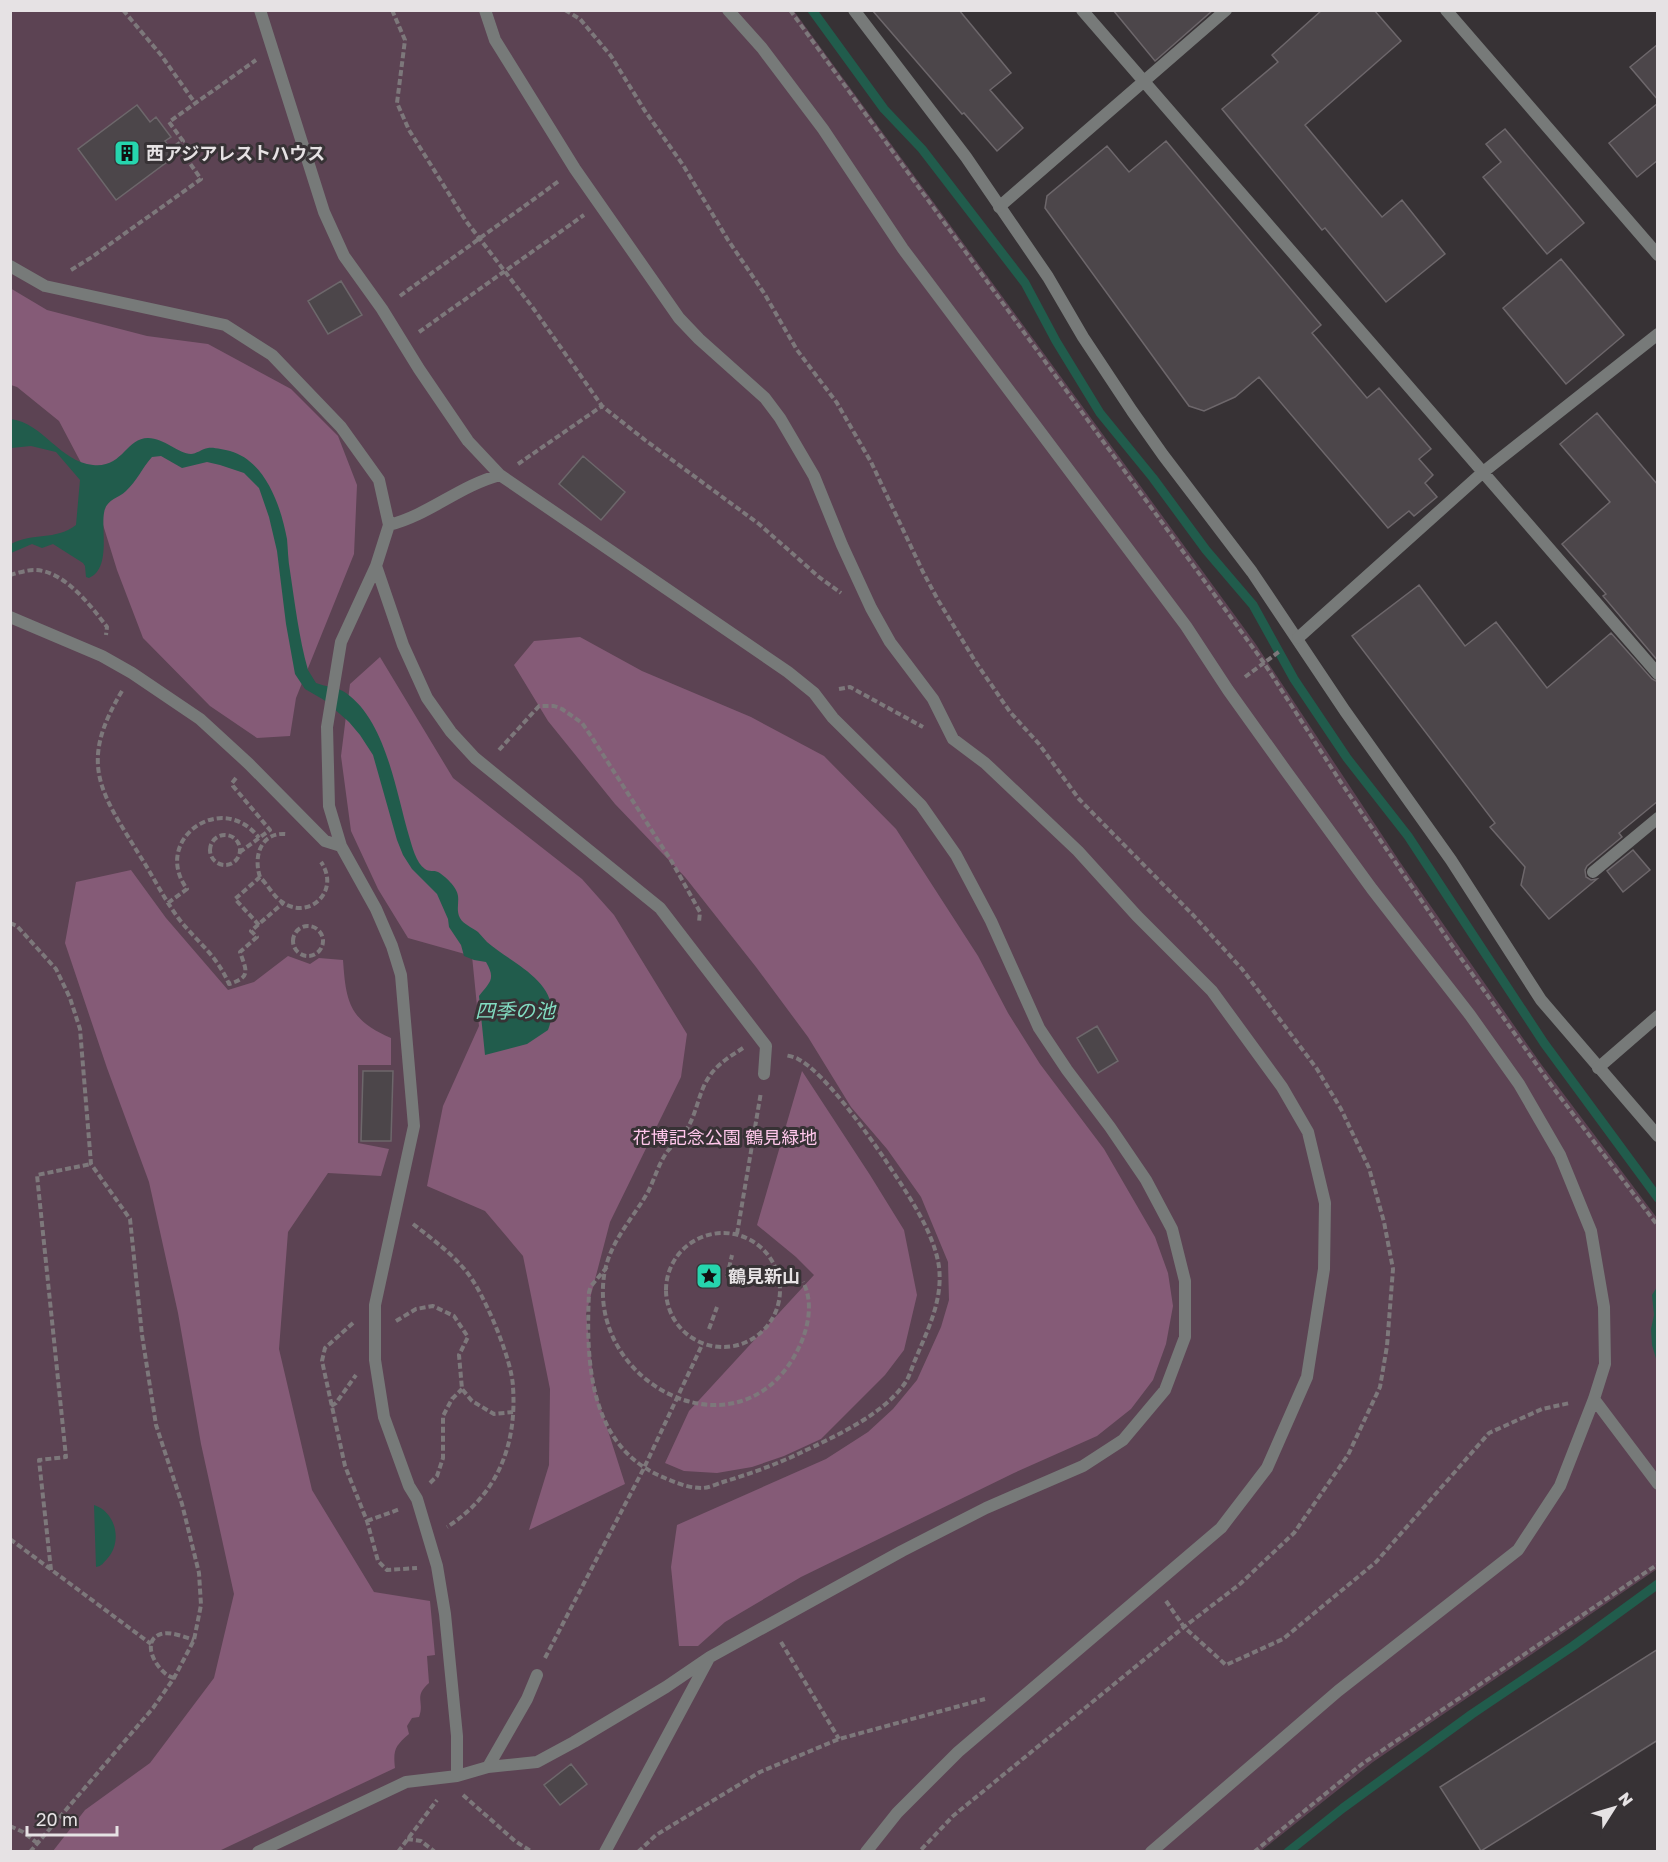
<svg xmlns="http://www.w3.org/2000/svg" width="1668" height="1862" viewBox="0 0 1668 1862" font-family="'Golos Text','Noto Sans JP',sans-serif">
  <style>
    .green { fill: #5c4353 }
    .forest { fill: #855b77 }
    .water { fill: #215c4c }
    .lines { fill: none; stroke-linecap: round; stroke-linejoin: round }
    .stream { stroke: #215c4c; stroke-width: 9 }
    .building { fill: #4c464a; stroke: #6d676b; stroke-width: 1.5 }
    .path { stroke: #7d787b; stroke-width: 4; stroke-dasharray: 6 3; stroke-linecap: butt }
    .lane { stroke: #777a79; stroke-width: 12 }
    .street { stroke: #777a79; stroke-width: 12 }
    .labels { text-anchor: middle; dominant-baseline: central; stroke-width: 6; stroke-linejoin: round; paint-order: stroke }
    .poi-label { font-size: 18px; font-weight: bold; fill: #e6e2e4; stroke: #373235; text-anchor: start }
    .park-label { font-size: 18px; fill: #ffc7eb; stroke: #373235 }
    .water-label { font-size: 20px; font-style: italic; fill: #82ddc2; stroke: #373235 }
  </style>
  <rect width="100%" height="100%" fill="#373235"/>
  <path class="green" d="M11 11H794L1255 643 1400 862 1541 1064 1657 1218V1569L1373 1762 1261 1851 11 1852Z"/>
  <path class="forest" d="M10 288 47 310 147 336 208 344 291 389 338 436 357 485 354 554 296 698 290 736 257 738 210 706 143 638 117 570 88 476 59 421 17 387 11 385Z
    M580 637 642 671 751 717 824 756 896 829 978 956 1008 1013 1040 1064 1104 1149 1155 1237 1168 1273 1173 1306 1166 1344 1153 1380 1131 1409 1097 1436 1014 1473 801 1577 725 1622 698 1646H679L671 1567 677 1525 826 1459 868 1432 893 1409 917 1380 941 1327 949 1300 948 1262 921 1197 887 1149 851 1107 808 1037 756 967 685 877 615 804 548 721 514 665 534 641Z
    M380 657 453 778 582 879 614 915 687 1034 681 1077 610 1222 586 1314 594 1387 625 1484 529 1530 549 1465 550 1389 523 1256 485 1211 427 1186 443 1106 479 1026 472 956 408 938 378 889 351 831 341 756 350 684Z
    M131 870 166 918 228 990 254 982 288 956 310 964 319 958 343 960C346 1002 349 1020 391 1038V1065H358V1143L389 1149 381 1176 328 1173 288 1232 279 1349 312 1490 374 1592 430 1601 435 1655 427 1656 429 1683C413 1697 425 1701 419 1717L412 1718 407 1726 409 1734C395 1746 393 1750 395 1768L219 1851H53L85 1810 150 1763 214 1678 234 1594 201 1444 178 1313 149 1182 107 1068 65 943 76 882Z
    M802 1071 870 1175 904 1230 917 1295 904 1350 885 1375 821 1439 784 1456 752 1467 717 1473 684 1471 665 1463 689 1411 814 1275 796 1257 757 1225Z"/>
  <path class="water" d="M11 419C43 423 60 462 93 465 123 468 126 438 148 438 164 438 179 454 191 454 196 454 202 449 208 448 214 447 224 450 230 451 266 461 281 507 287 539 288 550 288 560 290 571 295 604 299 638 308 670L316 683C326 687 338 687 346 693 386 721 396 792 409 836 412 846 416 863 425 869 429 872 434 870 438 872 445 876 457 887 458 896 459 903 456 911 460 918 463 924 473 928 478 932 481 935 484 939 487 942 515 966 566 984 548 1030L527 1044 485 1055 479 996C490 982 496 979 486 962L474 960 464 956 461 945 449 927 448 919 437 894 412 869 403 855 397 840 373 755 360 735 349 722 324 700 305 689 295 674 286 624 277 551 269 517 259 488 244 473 220 465 207 462 182 468 161 456 152 457C142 468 137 481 126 491 118 499 106 499 104 513 101 530 111 569 89 578L86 577 85 566 83 563 53 544 42 548 32 544 11 553V544C33 532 55 541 76 525L80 480 56 452 31 446 11 448Z
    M1657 1287V1362L1652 1345 1651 1329 1654 1315 1652 1295Z
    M94 1505C116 1512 123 1542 107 1559 103 1563 102 1566 96 1567Z"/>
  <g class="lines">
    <path class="stream" d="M812 10 884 109 922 149 1025 283 1056 341 1100 413 1153 478 1206 550 1253 605 1294 679 1347 758 1408 836 1544 1043 1658 1198
      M1288 1852 1343 1808 1472 1714 1573 1646 1658 1584"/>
  </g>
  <path class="building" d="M872 10H959L1011 73 990 90 1023 128 997 151 964 113 962 114Z
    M1113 10H1213L1155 61Z
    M1322 10H1374L1401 41 1305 125 1382 217 1402 200 1445 254 1386 302 1325 228 1322 230 1222 109 1278 62 1272 55Z
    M1658 44V100L1630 67Z
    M1658 103V160L1637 177 1609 143Z
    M137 105 150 122 156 117 171 137 165 141 175 156 116 200 78 149Z
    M1505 129 1584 223 1547 254 1483 177 1501 162 1486 144Z
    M1166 141 1321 325 1312 333 1367 398 1379 388 1431 449 1419 459 1433 475 1425 483 1437 497 1414 516 1409 511 1388 528 1259 377 1235 397 1204 411 1189 406 1045 208 1047 196 1107 146 1129 172Z
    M1561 259 1624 335 1566 384 1503 308Z
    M341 281 362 315 328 334 308 301Z
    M1597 413 1658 485V661L1603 596 1606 594 1562 544 1610 502 1560 444Z
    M583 456 625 492 601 520 559 484Z
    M1419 585 1465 646 1496 622 1547 688 1611 633 1652 679 1658 682V801L1619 833 1622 837 1587 866 1585 870 1586 877 1591 880 1597 879 1549 919 1521 885 1525 867 1490 827 1495 823 1352 636Z
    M1633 850 1650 870 1623 892 1607 871Z
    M1097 1026 1118 1061 1098 1073 1077 1038Z
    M363 1071H393L391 1141H361Z
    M1658 1649V1740L1481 1851 1440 1787Z
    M571 1764 587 1784 560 1805 544 1785Z"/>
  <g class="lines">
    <path class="path" d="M123 10 161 55 195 103
      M392 10 405 40 397 103 409 130 466 221 533 308 602 406 645 440 759 524 819 577 841 593
      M565 10 580 19 611 56 645 111 683 165 728 240 764 293 797 350 837 403 871 462 923 572 938 600 975 661 1010 712 1039 744 1079 799 1194 916 1242 969 1317 1069 1341 1109 1369 1168 1384 1222 1393 1269 1387 1346 1380 1387 1348 1455 1294 1533 1240 1584 1184 1627 953 1816 919 1852
      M790 10 1264 663 1340 781 1453 947 1554 1089 1658 1226
      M71 270 92 257 201 179 177 145 183 141 169 122 256 60
      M400 296 559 181
      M419 332 584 215
      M518 464 602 406
      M10 575C17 573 27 570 34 570 64 570 91 606 107 627L106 635
      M1245 677 1280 651
      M839 689 850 687 923 727
      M122 691C78 764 100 791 140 856 153 876 164 899 179 919 197 942 216 954 229 984 252 977 246 970 240 952L257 937 251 931 283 903
      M499 750 539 706H554L562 709 582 723 591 736 672 862 700 912 699 922
      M236 778 232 783 233 786 270 830 240 852
      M210 850a15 15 0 1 1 30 0a15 15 0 1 1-30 0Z
      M260 877C253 856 261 832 286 834
      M168 903 187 889C151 840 222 789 259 838
      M10 923 17 926 56 969 70 998 80 1029 91 1164 130 1219 142 1335 156 1425 182 1504 199 1573 201 1605 194 1640 174 1678 153 1708 30 1852
      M259 925 235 899 260 877C267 884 274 897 282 902 309 921 341 891 321 862
      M293 941a15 15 0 1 1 30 0a15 15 0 1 1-30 0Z
      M743 1048C731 1056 717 1064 709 1077 699 1091 697 1112 688 1127 682 1138 671 1145 665 1155 658 1166 654 1180 648 1192 632 1220 609 1242 604 1276 588 1388 747 1465 801 1343 809 1324 813 1301 803 1282
      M413 1224C436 1242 460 1259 475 1284 489 1307 512 1361 513 1387 517 1446 497 1495 447 1527
      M666 1290a57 57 0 1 1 114 0a57 57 0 1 1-114 0Z
      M737 1234 761 1092
      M607 1267 591 1286 589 1292C586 1359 588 1442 658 1475 672 1481 686 1488 702 1488 708 1488 717 1484 723 1482 749 1474 775 1465 800 1453 834 1437 883 1415 905 1383 910 1376 912 1366 916 1358 928 1329 943 1300 939 1267 934 1230 904 1189 884 1158 866 1132 825 1073 798 1059 795 1057 789 1056 785 1055
      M727 1277 732 1255
      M396 1321 416 1309 433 1306 454 1316 468 1337 459 1355 462 1389 472 1401 494 1414 513 1412
      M353 1323 325 1348 322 1361 345 1466 367 1521 378 1561 387 1570 417 1568
      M709 1329 717 1307
      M331 1406 336 1403 356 1375
      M430 1483 437 1476 443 1458V1416L452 1399 462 1389
      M367 1521 400 1509
      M10 1539 151 1644
      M51 1570 39 1460 66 1457 37 1175 91 1164
      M1166 1601 1184 1627 1226 1665 1283 1639 1376 1562 1489 1433 1542 1409 1570 1403
      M781 1642 839 1739
      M545 1658 644 1468 702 1345
      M174 1678C159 1675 138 1641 161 1634 171 1631 184 1637 194 1640
      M463 1795 515 1841 532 1852
      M10 1826 23 1832 37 1843
      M407 1839 421 1841 435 1852
      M398 1852 437 1800
      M638 1852 656 1835 760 1772 839 1739 985 1699
      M1254 1852 1362 1764 1658 1564"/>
    <path class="lane" d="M854 10 966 157 1048 277 1083 337 1132 411 1163 455 1252 572 1345 711 1451 860 1541 1000 1658 1136
      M1593 872 1658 818"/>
    <path class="street" d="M485 10 495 40 575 169 679 318 699 339 765 398 780 418 814 476 842 545 871 608 890 642 933 699 953 739 985 763 1078 851 1137 916 1212 991 1282 1087 1308 1132 1325 1203 1324 1269 1307 1377 1267 1468 1221 1528 958 1752 897 1813 866 1852
      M728 10 762 48 823 129 903 249 1186 626 1228 690 1286 771 1372 889 1470 1015 1519 1084 1560 1155 1591 1231 1604 1307 1605 1364 1594 1399 1560 1486 1518 1550 1338 1691 1151 1852
      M1082 10 1658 674
      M1446 10 1658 255
      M999 207 1226 10
      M10 266 45 286 225 325 272 355 341 427 379 480 389 525
      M376 566 403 645 427 698 451 732 475 758 660 908 766 1046 764 1074
      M10 617 102 656 132 673 200 719 249 764 325 841 341 846 376 909 392 946 401 975 414 1126 375 1305V1360L384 1417 409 1486 417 1499 437 1566 445 1614 457 1736V1776
      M1298 638 1482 473 1658 334
      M341 846 329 806 327 727 341 642 376 566 389 525C429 515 459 486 500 475
      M1598 1068 1658 1016
      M1594 1399 1658 1484
      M488 1767 527 1699 537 1675
      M258 1852 406 1782 457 1776 488 1767 537 1762 574 1742 666 1687 710 1657 902 1551 986 1508 1083 1466 1123 1440 1165 1390 1185 1337V1281L1172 1229 1146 1180 1110 1127 1067 1070 1039 1028 991 921 956 855 921 805 833 718 814 693 788 672 500 475 468 441 419 369 382 309 344 256 324 212 260 10
      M605 1852 708 1660"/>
  </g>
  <defs>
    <g id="building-square" transform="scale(1.35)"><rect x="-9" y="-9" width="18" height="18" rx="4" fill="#26d5ae" stroke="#373235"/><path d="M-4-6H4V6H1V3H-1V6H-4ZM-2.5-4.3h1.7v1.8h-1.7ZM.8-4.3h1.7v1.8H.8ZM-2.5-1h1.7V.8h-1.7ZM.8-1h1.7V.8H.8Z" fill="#111"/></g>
    <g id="sight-square" transform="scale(1.35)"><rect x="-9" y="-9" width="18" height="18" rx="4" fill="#26d5ae" stroke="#373235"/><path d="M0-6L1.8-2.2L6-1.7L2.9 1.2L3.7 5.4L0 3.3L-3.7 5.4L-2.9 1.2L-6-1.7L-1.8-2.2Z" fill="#111"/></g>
  </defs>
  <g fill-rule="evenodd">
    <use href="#building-square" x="127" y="153"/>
    <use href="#sight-square" x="709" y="1276"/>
  </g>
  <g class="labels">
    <g class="poi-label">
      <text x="146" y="153">西アジアレストハウス</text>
      <text x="728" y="1276">鶴見新山</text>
    </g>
    <g class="park-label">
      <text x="725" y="1137">花博記念公園 鶴見緑地</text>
    </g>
    <g class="water-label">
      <text x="515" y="1010">四季の池</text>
    </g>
  </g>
  <rect width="1668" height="1862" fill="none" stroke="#e6e2e4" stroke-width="24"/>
  <g transform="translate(1614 1808) rotate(53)" stroke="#373235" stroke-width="4.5" paint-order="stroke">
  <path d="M0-4.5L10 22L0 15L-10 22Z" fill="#e6e2e4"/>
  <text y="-9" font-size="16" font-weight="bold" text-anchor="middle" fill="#e6e2e4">N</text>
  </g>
  <path d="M27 1826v9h90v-9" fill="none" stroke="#e6e2e4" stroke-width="3"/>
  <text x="36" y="1826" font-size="18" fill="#e6e2e4" stroke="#373235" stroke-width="4.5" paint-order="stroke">20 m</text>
</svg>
